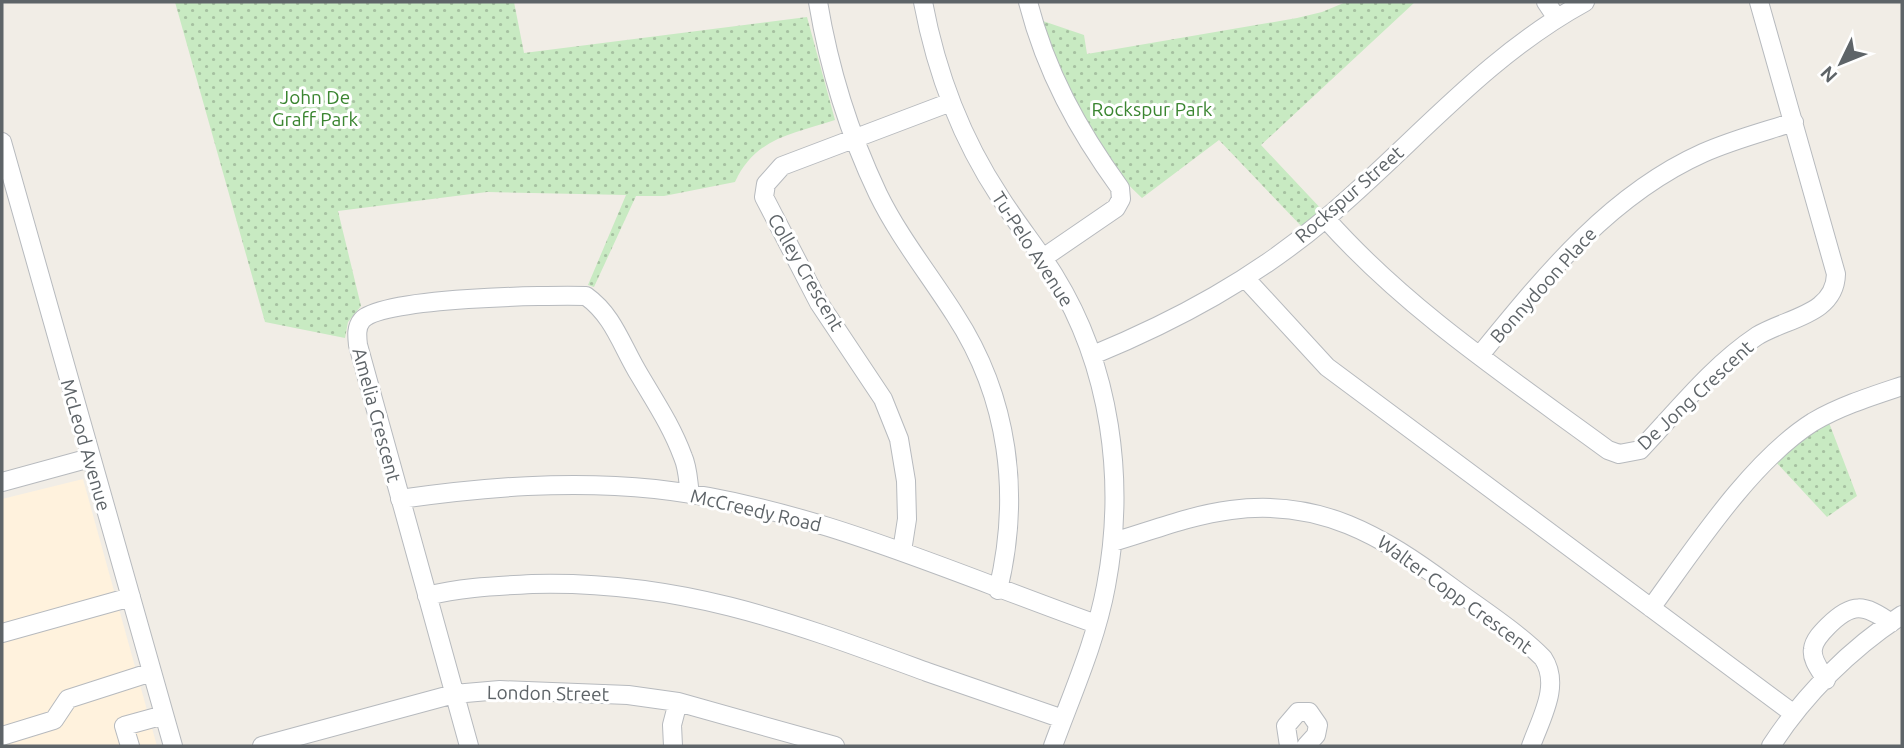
<svg xmlns="http://www.w3.org/2000/svg" width="1904" height="748" viewBox="0 0 1904 748" font-family="Ubuntu,sans-serif">
  <style>
    .commercial { fill: #fff2dd }
    .park { fill: url(#park-dots) }
    .lines { fill: none; stroke-linecap: round; stroke-linejoin: round }
    .minor-casing { stroke: #b7babe; stroke-width: 20 }
    .minor { stroke: #fff; stroke-width: 18 }
    .labels { text-anchor: middle; dominant-baseline: central; stroke-width: 6; stroke-linejoin: round; paint-order: stroke }
    .park-label { font-size: 19px; fill: #3a8530; stroke: #fff }
    .street-label { font-size: 19px; fill: #5e6468; stroke: #fff }
  </style>
  <defs>
    <pattern id="park-dots" width="8" height="8" patternUnits="userSpaceOnUse" patternTransform="scale(1.75)"><rect width="8" height="8" fill="#c8eac2"/><path d="M2 2h.1M6 6h.1" fill="none" stroke="#a6c1a1" stroke-width="1.8" stroke-linecap="round"/></pattern>
  </defs>
  <rect width="100%" height="100%" fill="#f1ede6"/>
  <path class="commercial" d="M83 479 157 746H2V499Z"/>
  <path class="park" d="M175 2H514L524 53 807 17 835 120C792 134 755 138 735 182L664 196H636L594 287 588 285 626 195 487 192 338 211 361 306 348 322 345 338 265 322Z
    M1346 2H1415L1261 145 1324 212 1304 229 1219 140 1142 198C1091 151 1064 84 1040 20L1084 35 1087 54 1297 18 1322 12Z
    M1828 420 1857 496 1827 517 1774 460Z"/>
  <g class="lines">
    <g class="minor-casing">
      <path id="minor" d="M818 2C829 68 849 133 878 194 899 237 929 274 955 315 1009 398 1021 495 998 590
        M923 2C936 71 961 138 1000 197 1017 224 1037 248 1054 275 1111 367 1126 481 1106 586 1096 641 1072 694 1053 746
        M1028 2C1046 72 1078 130 1120 188L1121 199 1116 208 1043 258
        M1546 2 1556 17
        M2 142 173 746
        M1326 219C1407 310 1510 378 1608 450L1619 454 1640 450C1677 411 1712 366 1757 336 1786 318 1835 315 1836 274L1759 2
        M1246 279 1327 367 1794 714
        M1093 355C1178 320 1255 278 1325 219 1412 146 1484 57 1585 2
        M1480 355C1543 278 1609 195 1703 153 1732 140 1763 132 1794 122
        M2 482 90 458
        M400 499C485 487 569 480 655 489 809 506 952 573 1096 624
        M1113 542C1151 531 1191 515 1231 510 1320 498 1382 536 1450 586 1481 609 1516 631 1543 658 1561 685 1541 718 1531 746
        M902 551 907 519 906 481 899 439 883 399 819 303 764 197 766 184 782 166 951 102
        M427 596C462 587 497 586 532 584 681 580 791 622 927 672 972 688 1018 703 1063 719
        M1651 608C1694 549 1751 461 1813 422 1840 406 1872 396 1902 386
        M2 633 131 597
        M1826 680C1821 671 1811 660 1813 649 1814 640 1822 632 1828 626 1852 602 1864 604 1891 623
        M2 736 54 720 68 699 152 672
        M130 746 124 726 164 715
        M262 746 454 694 500 690 628 695 678 702 835 746
        M469 746 358 345C357 336 356 327 362 320 382 297 550 295 586 296 614 316 622 347 640 376 656 403 672 427 683 457 688 468 688 482 690 494
        M673 746 672 725 678 702
        M1289 746 1286 726 1298 712H1309L1318 725 1316 735 1306 746
        M1771 746C1804 695 1851 648 1902 615"/>
    </g>
    <use href="#minor" class="minor"/>
  </g>
  <g class="labels">
    <g class="park-label">
      <text x="315" y="97">John De<tspan x="315" dy="22">Graff Park</tspan></text>
      <text x="1152" y="109">Rockspur Park</text>
    </g>
    <g class="street-label">
      <text transform="translate(1349 194) rotate(-41)">Rockspur Street</text>
      <text transform="translate(1033 249) rotate(57)">Tu-Pelo Avenue</text>
      <text transform="translate(806 272) rotate(60)">Colley Crescent</text>
      <text transform="translate(1543 285) rotate(-48)">Bonnydoon Place</text>
      <text transform="translate(1695 395) rotate(-43)">De Jong Crescent</text>
      <text transform="translate(377 415) rotate(75)">Amelia Crescent</text>
      <text transform="translate(86 445) rotate(74)">McLeod Avenue</text>
      <text transform="translate(756 510) rotate(13)">McCreedy Road</text>
      <text transform="translate(1455 594) rotate(36)">Walter Copp Crescent</text>
      <text transform="translate(548 693) rotate(1)">London Street</text>
    </g>
  </g>
  <rect width="1904" height="748" fill="none" stroke="#5e6468" stroke-width="7"/>
  <g transform="translate(1841 63) rotate(227)" stroke="#ffffff" stroke-width="5" paint-order="stroke">
  <path d="M0-5L12 26L0 18L-12 26Z" fill="#5e6468"/>
  <text y="-10" font-size="19" font-weight="bold" text-anchor="middle" fill="#5e6468">N</text>
  </g>
</svg>
